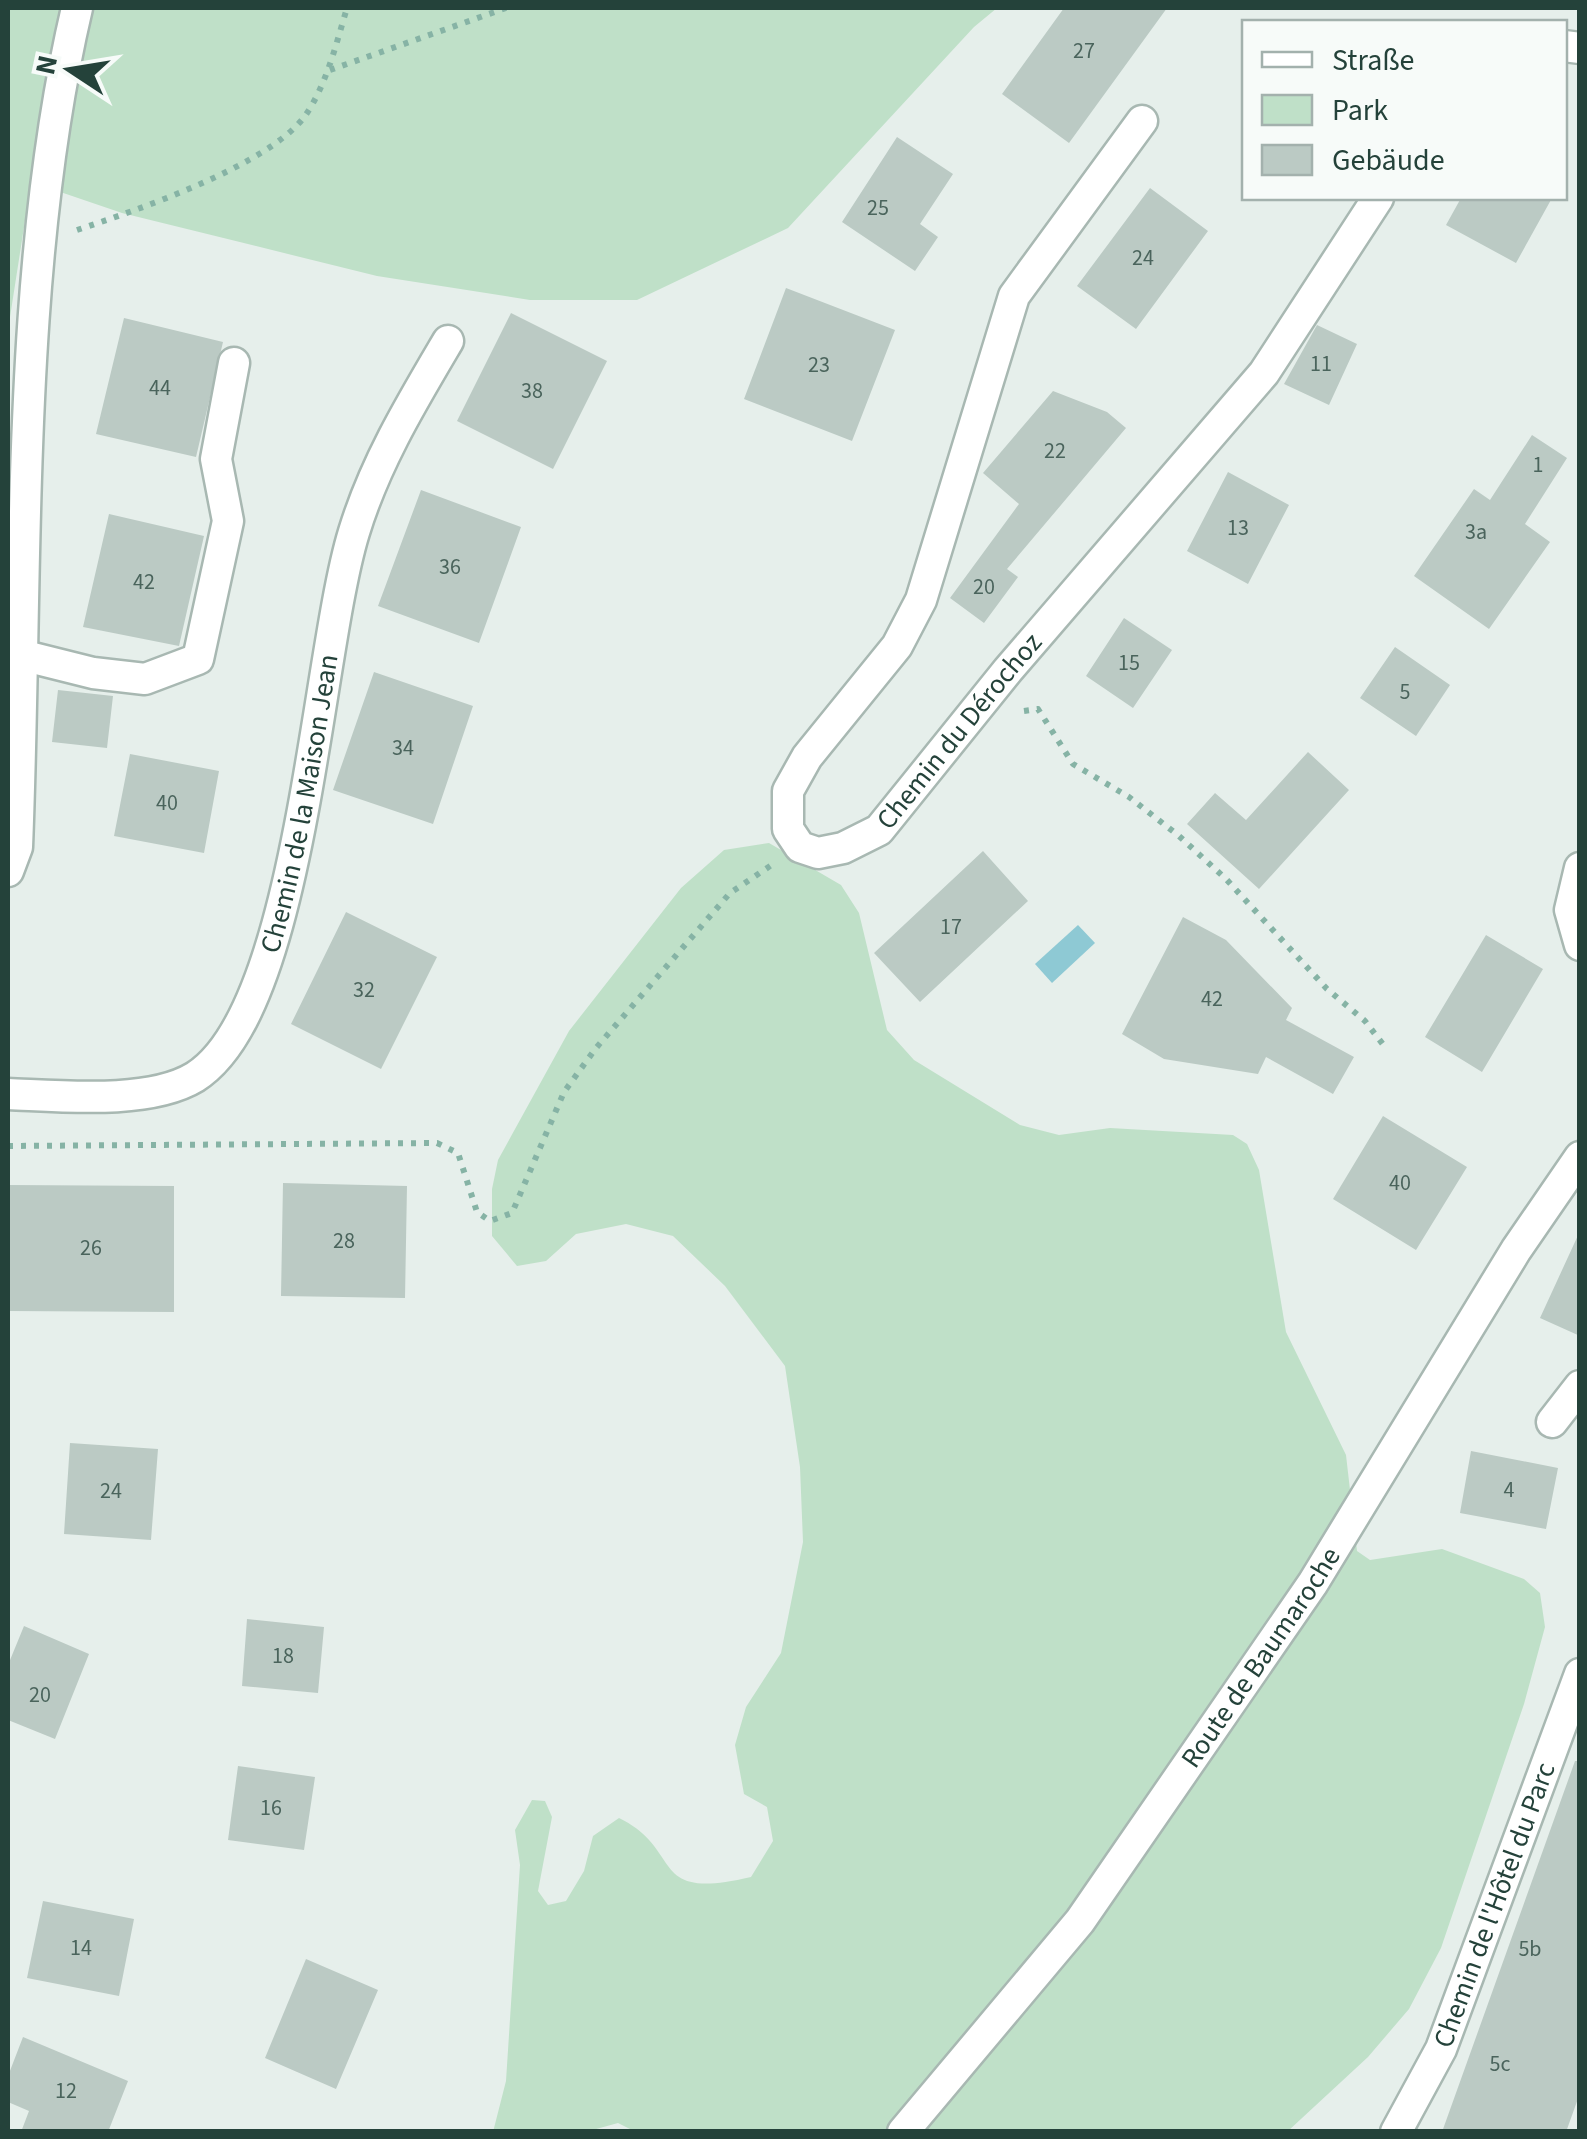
<svg xmlns="http://www.w3.org/2000/svg" width="1587" height="2139" viewBox="0 0 1587 2139" font-family="'Source Sans 3',sans-serif">
  <style>
    .green { fill: #bfe0c8 }
    .water { fill: #8ec9d4 }
    .building { fill: #bbcac4 }
    .lines { fill: none; stroke-linecap: round; stroke-linejoin: round }
    .minor-casing { stroke: #a8b8b2; stroke-width: 35 }
    .path { stroke: #86b3a5; stroke-width: 6; stroke-dasharray: 5 8; stroke-linecap: butt }
    .minor { stroke: #fff; stroke-width: 30 }
    .labels { text-anchor: middle; dominant-baseline: central; stroke-width: 9; stroke-linejoin: round; paint-order: stroke }
    .number-label { font-size: 22px; fill: #4a645c }
    .street-label { font-size: 28px; fill: #24423a; stroke: #f7fbf9 }
  </style>
  <rect width="100%" height="100%" fill="#e6efeb"/>
  <path class="green" d="M8 8H997L974 27 788 228 637 300H530L377 276 122 213 31 182 8 330Z
    M769 843 841 885 859 913 887 1030 914 1060 1020 1125 1059 1135 1110 1128 1233 1135 1247 1144 1259 1170 1286 1332 1346 1455 1357 1551 1370 1560 1442 1549 1524 1579 1540 1593 1545 1627 1524 1704 1441 1948 1409 2009 1368 2057 1288 2131 636 2132 618 2123 589 2131 493 2132 506 2081 520 1865 515 1830 532 1800 545 1801 552 1817 538 1891 548 1905 566 1901 584 1871 593 1836 619 1818C685 1850 646 1902 751 1877L773 1841 767 1807 744 1794 735 1745 746 1707 781 1653 803 1542 800 1467 785 1366 725 1286 673 1236 626 1224 576 1234 546 1261 517 1266 492 1236V1189L498 1160 569 1031 681 888 724 850Z"/>
  <path class="water" d="M1078 925 1095 943 1052 983 1035 964Z"/>
  <path class="building" d="M1064 8H1167L1069 143 1002 94Z
    M897 137 953 174 920 224 938 237 915 271 842 222Z
    M1150 188 1208 231 1136 329 1077 286Z
    M1461 198H1552L1516 263 1446 225Z
    M786 288 895 330 852 441 744 399Z
    M511 313 607 361 553 469 457 421Z
    M124 318 223 342 196 457 96 434Z
    M1317 325 1357 344 1329 405 1284 384Z
    M1053 391 1107 412 1126 428 1007 569 1018 577 984 623 950 598 1019 504 983 473Z
    M1532 435 1567 458 1525 524 1550 542 1489 629 1414 576 1474 489 1490 500Z
    M1228 472 1289 505 1248 584 1187 551Z
    M421 490 521 527 479 643 378 606Z
    M109 514 204 536 179 646 83 627Z
    M1124 618 1172 650 1133 708 1086 676Z
    M1395 647 1450 685 1416 736 1360 698Z
    M374 672 473 706 433 824 333 790Z
    M58 690 113 696 107 748 52 742Z
    M1308 752 1349 790 1259 889 1187 824 1215 793 1246 820Z
    M130 754 219 771 204 853 114 836Z
    M983 851 1028 901 920 1002 874 953Z
    M346 912 437 957 381 1069 291 1024Z
    M1183 917 1226 940 1292 1008 1286 1020 1354 1057 1333 1094 1266 1057 1258 1074 1164 1059 1122 1034Z
    M1486 935 1543 969 1482 1072 1425 1037Z
    M1383 1116 1467 1167 1416 1250 1333 1199Z
    M283 1183 407 1186 405 1298 281 1296Z
    M8 1185 174 1186V1312L8 1311Z
    M1580 1231V1336L1540 1318Z
    M70 1443 158 1449 151 1540 64 1534Z
    M1471 1451 1558 1468 1546 1529 1460 1513Z
    M247 1619 324 1627 318 1693 242 1686Z
    M24 1626 89 1654 55 1739 8 1720V1665Z
    M1575 1761H1580V2093L1566 2132H1442Z
    M238 1766 315 1777 304 1850 228 1840Z
    M43 1901 134 1919 119 1996 27 1978Z
    M306 1959 378 1990 336 2089 265 2058Z
    M23 2037 128 2081 108 2132H21L29 2111 8 2102V2076Z"/>
  <g class="lines">
    <g class="minor-casing">
      <g id="minor">
        <path d="M1564 46 1580 48"/>
        <path id="s1" d="M1142 121 1014 296 921 600 897 646 807 757 788 791V829L800 847 818 853 843 848 879 830 1008 670 1264 373 1378 198"/>
        <path d="M25 656 93 673 145 679 198 659 228 521 216 459 234 363"/>
        <path d="M1580 868 1570 910 1580 945"/>
        <path d="M8 871 17 847C28 576 15 271 77 8"/>
        <path id="s2" d="M8 1094C60 1096 149 1105 195 1077 301 1010 316 655 354 532 375 463 412 402 448 341"/>
        <path d="M1552 1422 1580 1386"/>
        <path id="s3" d="M903 2132 1080 1921 1313 1583 1516 1250 1580 1157"/>
        <path id="s4" d="M1396 2132 1441 2049 1580 1674"/>
      </g>
    </g>
    <path class="path" d="M330 70 506 8
      M77 230C137 210 268 166 305 116 327 84 336 44 347 8
      M1024 711 1038 709 1073 764 1129 797 1179 836 1226 879 1327 989 1365 1021 1385 1047
      M8 1146 437 1143 458 1153 477 1212 490 1221 512 1213 564 1092 596 1048 730 893 773 864"/>
    <use href="#minor" class="minor"/>
  </g>
  <g class="labels">
    <g class="number-label">
      <text x="1084" y="51">27</text>
      <text x="878" y="208">25</text>
      <text x="1143" y="258">24</text>
      <text x="1321" y="364">11</text>
      <text x="819" y="365">23</text>
      <text x="160" y="388">44</text>
      <text x="532" y="391">38</text>
      <text x="1055" y="451">22</text>
      <text x="1538" y="465">1</text>
      <text x="1238" y="528">13</text>
      <text x="1476" y="532">3a</text>
      <text x="450" y="567">36</text>
      <text x="144" y="582">42</text>
      <text x="984" y="587">20</text>
      <text x="1129" y="663">15</text>
      <text x="1405" y="692">5</text>
      <text x="403" y="748">34</text>
      <text x="167" y="803">40</text>
      <text x="951" y="927">17</text>
      <text x="364" y="990">32</text>
      <text x="1212" y="999">42</text>
      <text x="1400" y="1183">40</text>
      <text x="344" y="1241">28</text>
      <text x="91" y="1248">26</text>
      <text x="1509" y="1490">4</text>
      <text x="111" y="1491">24</text>
      <text x="283" y="1656">18</text>
      <text x="40" y="1695">20</text>
      <text x="271" y="1808">16</text>
      <text x="81" y="1948">14</text>
      <text x="1530" y="1949">5b</text>
      <text x="1500" y="2064">5c</text>
      <text x="66" y="2091">12</text>
    </g>
    <g class="street-label">
      <text stroke="none"><textPath href="#s1" startOffset="1040">Chemin du Dérochoz</textPath></text>
      <text stroke="none"><textPath href="#s2" startOffset="490">Chemin de la Maison Jean</textPath></text>
      <text stroke="none"><textPath href="#s3" startOffset="595">Route de Baumaroche</textPath></text>
      <text stroke="none"><textPath href="#s4" startOffset="248">Chemin de l'Hôtel du Parc</textPath></text>
    </g>
  </g>
  <rect width="1587" height="2139" fill="none" stroke="#24423a" stroke-width="20"/>
  <rect x="1242" y="20" width="325" height="180" fill="#f7fbf9" stroke="#a3b1ad" stroke-width="2.5"/>
  <rect x="1262" y="52" width="50" height="15" fill="#ffffff" stroke="#a3b1ad" stroke-width="2.5"/>
  <text x="1332" y="70" font-size="30" fill="#24423a">Straße</text>
  <rect x="1262" y="95" width="50" height="30" fill="#bfe0c8" stroke="#a3b1ad" stroke-width="2.5"/>
  <text x="1332" y="120" font-size="30" fill="#24423a">Park</text>
  <rect x="1262" y="145" width="50" height="30" fill="#bbcac4" stroke="#a3b1ad" stroke-width="2.5"/>
  <text x="1332" y="170" font-size="30" fill="#24423a">Gebäude</text>
  <g transform="translate(70 70) rotate(282)" stroke="#f7fbf9" stroke-width="8" paint-order="stroke">
  <path d="M0-8L18 38L0 25L-18 38Z" fill="#24423a"/>
  <text y="-15" font-size="28" font-weight="bold" text-anchor="middle" fill="#24423a">N</text>
  </g>
</svg>
